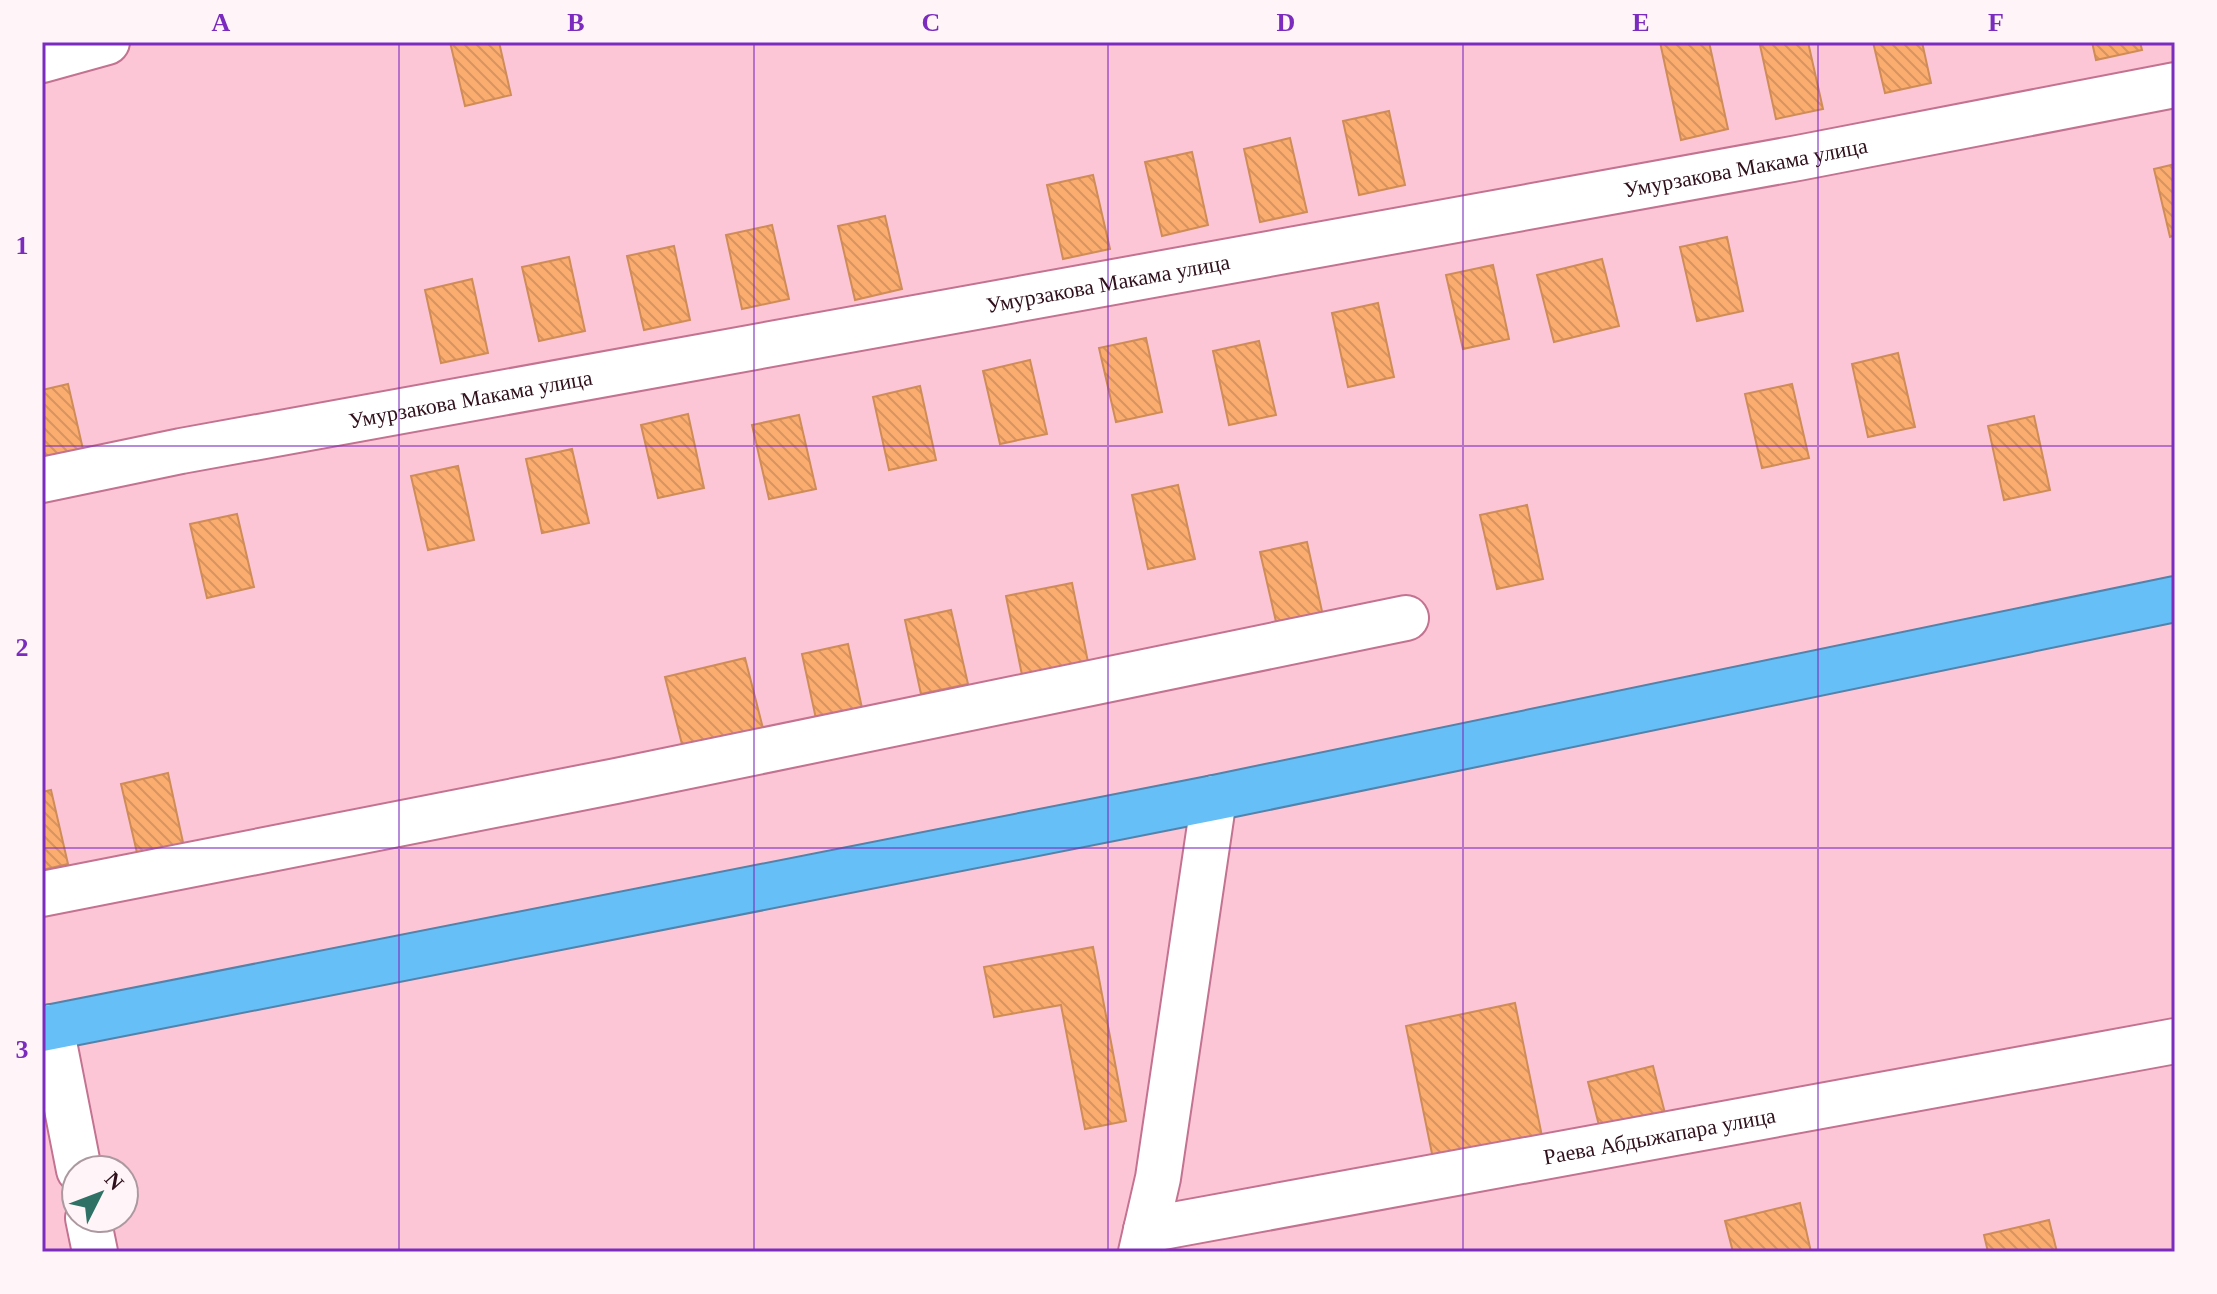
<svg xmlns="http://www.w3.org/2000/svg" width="2217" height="1294" viewBox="0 0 2217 1294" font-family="'Times New Roman',serif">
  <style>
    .building { fill: url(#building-back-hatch); stroke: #cf8c57; stroke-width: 2 }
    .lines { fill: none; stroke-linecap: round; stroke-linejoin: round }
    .minor-casing { stroke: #c3728f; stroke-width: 48 }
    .highway-casing { stroke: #5382aa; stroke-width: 48 }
    .minor { stroke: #fff; stroke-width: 44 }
    .highway { stroke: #66bff6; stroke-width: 44 }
    .grid { fill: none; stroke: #7b2cbf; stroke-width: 2; stroke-opacity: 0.55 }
    .labels { text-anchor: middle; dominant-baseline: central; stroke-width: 8; stroke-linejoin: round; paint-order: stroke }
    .street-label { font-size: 22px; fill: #2f101c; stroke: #fff5f8 }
    .neatline { fill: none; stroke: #7b2cbf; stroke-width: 3 }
    .grid-label { font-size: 26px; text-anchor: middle; font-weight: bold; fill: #7b2cbf }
  </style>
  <defs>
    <pattern id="building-back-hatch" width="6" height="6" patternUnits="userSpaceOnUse" patternTransform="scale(2)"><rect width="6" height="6" fill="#fbad70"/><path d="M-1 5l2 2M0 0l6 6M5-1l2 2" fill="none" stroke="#d79460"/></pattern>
  </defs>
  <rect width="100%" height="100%" fill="#fcc6d7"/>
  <path class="building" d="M450 42H499L511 95 465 106Z
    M1660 42H1709L1728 129 1681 140Z
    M1775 42H1808L1823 109 1776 119 1760 45Z
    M1873 42H1922L1931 83 1885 93Z
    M2092 42H2140L2142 50 2096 60Z
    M1389 111 1405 185 1359 195 1343 121Z
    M1290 138 1307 212 1260 222 1244 149Z
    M1192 152 1208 225 1162 236 1145 162Z
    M2175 164V235L2170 237 2154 169Z
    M1093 175 1110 249 1063 259 1047 185Z
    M885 216 902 289 855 300 838 226Z
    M772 225 789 299 742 309 726 235Z
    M1727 237 1743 311 1697 321 1680 247Z
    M674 246 690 320 644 330 627 256Z
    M569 257 585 331 539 341 522 267Z
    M1602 259 1619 326 1554 342 1537 275Z
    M1493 265 1509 339 1463 349 1446 275Z
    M472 279 488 353 441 363 425 290Z
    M1378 303 1394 377 1348 387 1332 313Z
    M1146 338 1162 412 1116 422 1099 348Z
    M1259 341 1276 415 1229 425 1213 351Z
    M1898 353 1915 427 1868 437 1852 364Z
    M1030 360 1047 434 1000 444 983 371Z
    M68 384 85 458 42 467V390Z
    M1792 384 1809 458 1762 468 1745 394Z
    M920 386 936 460 889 470 873 397Z
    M688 414 704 488 658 498 641 425Z
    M799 415 816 489 769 499 752 425Z
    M2034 416 2050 490 2004 500 1988 426Z
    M572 449 589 523 542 533 526 459Z
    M458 466 474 540 428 550 411 476Z
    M1178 485 1195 559 1148 569 1132 495Z
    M1527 505 1543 579 1497 589 1480 515Z
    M237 514 254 587 207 598 190 524Z
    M1307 542 1323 616 1277 626 1260 552Z
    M1072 583 1088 662 1022 675 1006 596Z
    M951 610 968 684 921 694 905 620Z
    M848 644 864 717 818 728 802 654Z
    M745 658 766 740 686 760 665 677Z
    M168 773 184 847 138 857 121 784Z
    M51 790 68 864 42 870V792Z
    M1093 947 1126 1121 1085 1129 1061 1005 994 1017 984 967Z
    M1515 1003 1548 1166 1439 1188 1406 1026Z
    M1653 1066 1670 1133 1605 1149 1588 1082Z
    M1800 1203 1811 1252H1733L1725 1221Z
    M2049 1220 2057 1252H1988L1984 1235Z"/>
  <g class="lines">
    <g class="minor-casing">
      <g id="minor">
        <path d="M42 60 107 42"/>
        <path id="s1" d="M42 480 181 451 1798 158 2175 85"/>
        <path d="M42 894 616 781 1406 618"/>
        <path d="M51 1027 79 1170"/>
        <path d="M88 1218 95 1252"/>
        <path id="s2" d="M1146 1230 2175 1041"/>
        <path d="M1141 1252 1158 1178 1214 798"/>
      </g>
    </g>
    <g class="highway-casing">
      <path id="highway" d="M42 1029 1214 798 2175 599"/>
    </g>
    <use href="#minor" class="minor"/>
    <use href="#highway" class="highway"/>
  </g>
  <path class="grid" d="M399 42V1252M754 42V1252M1108 42V1252M1463 42V1252M1818 42V1252M42 446H2175M42 848H2175"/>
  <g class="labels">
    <g class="street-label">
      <text stroke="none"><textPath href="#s1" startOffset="1732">Умурзакова Макама улица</textPath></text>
      <text stroke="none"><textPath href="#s1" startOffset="1084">Умурзакова Макама улица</textPath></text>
      <text stroke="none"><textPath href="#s1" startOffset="436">Умурзакова Макама улица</textPath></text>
      <text stroke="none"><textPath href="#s2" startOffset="522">Раева Абдыжапара улица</textPath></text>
    </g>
  </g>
  <rect width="2217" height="1294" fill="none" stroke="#fff5f8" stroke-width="88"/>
  <g transform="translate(100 1194) rotate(48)"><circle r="38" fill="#fff5f8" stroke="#ac99a0" stroke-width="2"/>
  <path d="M0-6L14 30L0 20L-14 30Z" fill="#2f7265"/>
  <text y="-12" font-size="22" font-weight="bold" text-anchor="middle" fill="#2f101c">N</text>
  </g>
  <rect x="44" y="44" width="2129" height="1206" class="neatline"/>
  <g class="grid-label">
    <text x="221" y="31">A</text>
    <text x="576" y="31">B</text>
    <text x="931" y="31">C</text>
    <text x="1286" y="31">D</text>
    <text x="1641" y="31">E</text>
    <text x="1996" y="31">F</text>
    <text x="22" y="254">1</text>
    <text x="22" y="656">2</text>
    <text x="22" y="1058">3</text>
  </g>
</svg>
